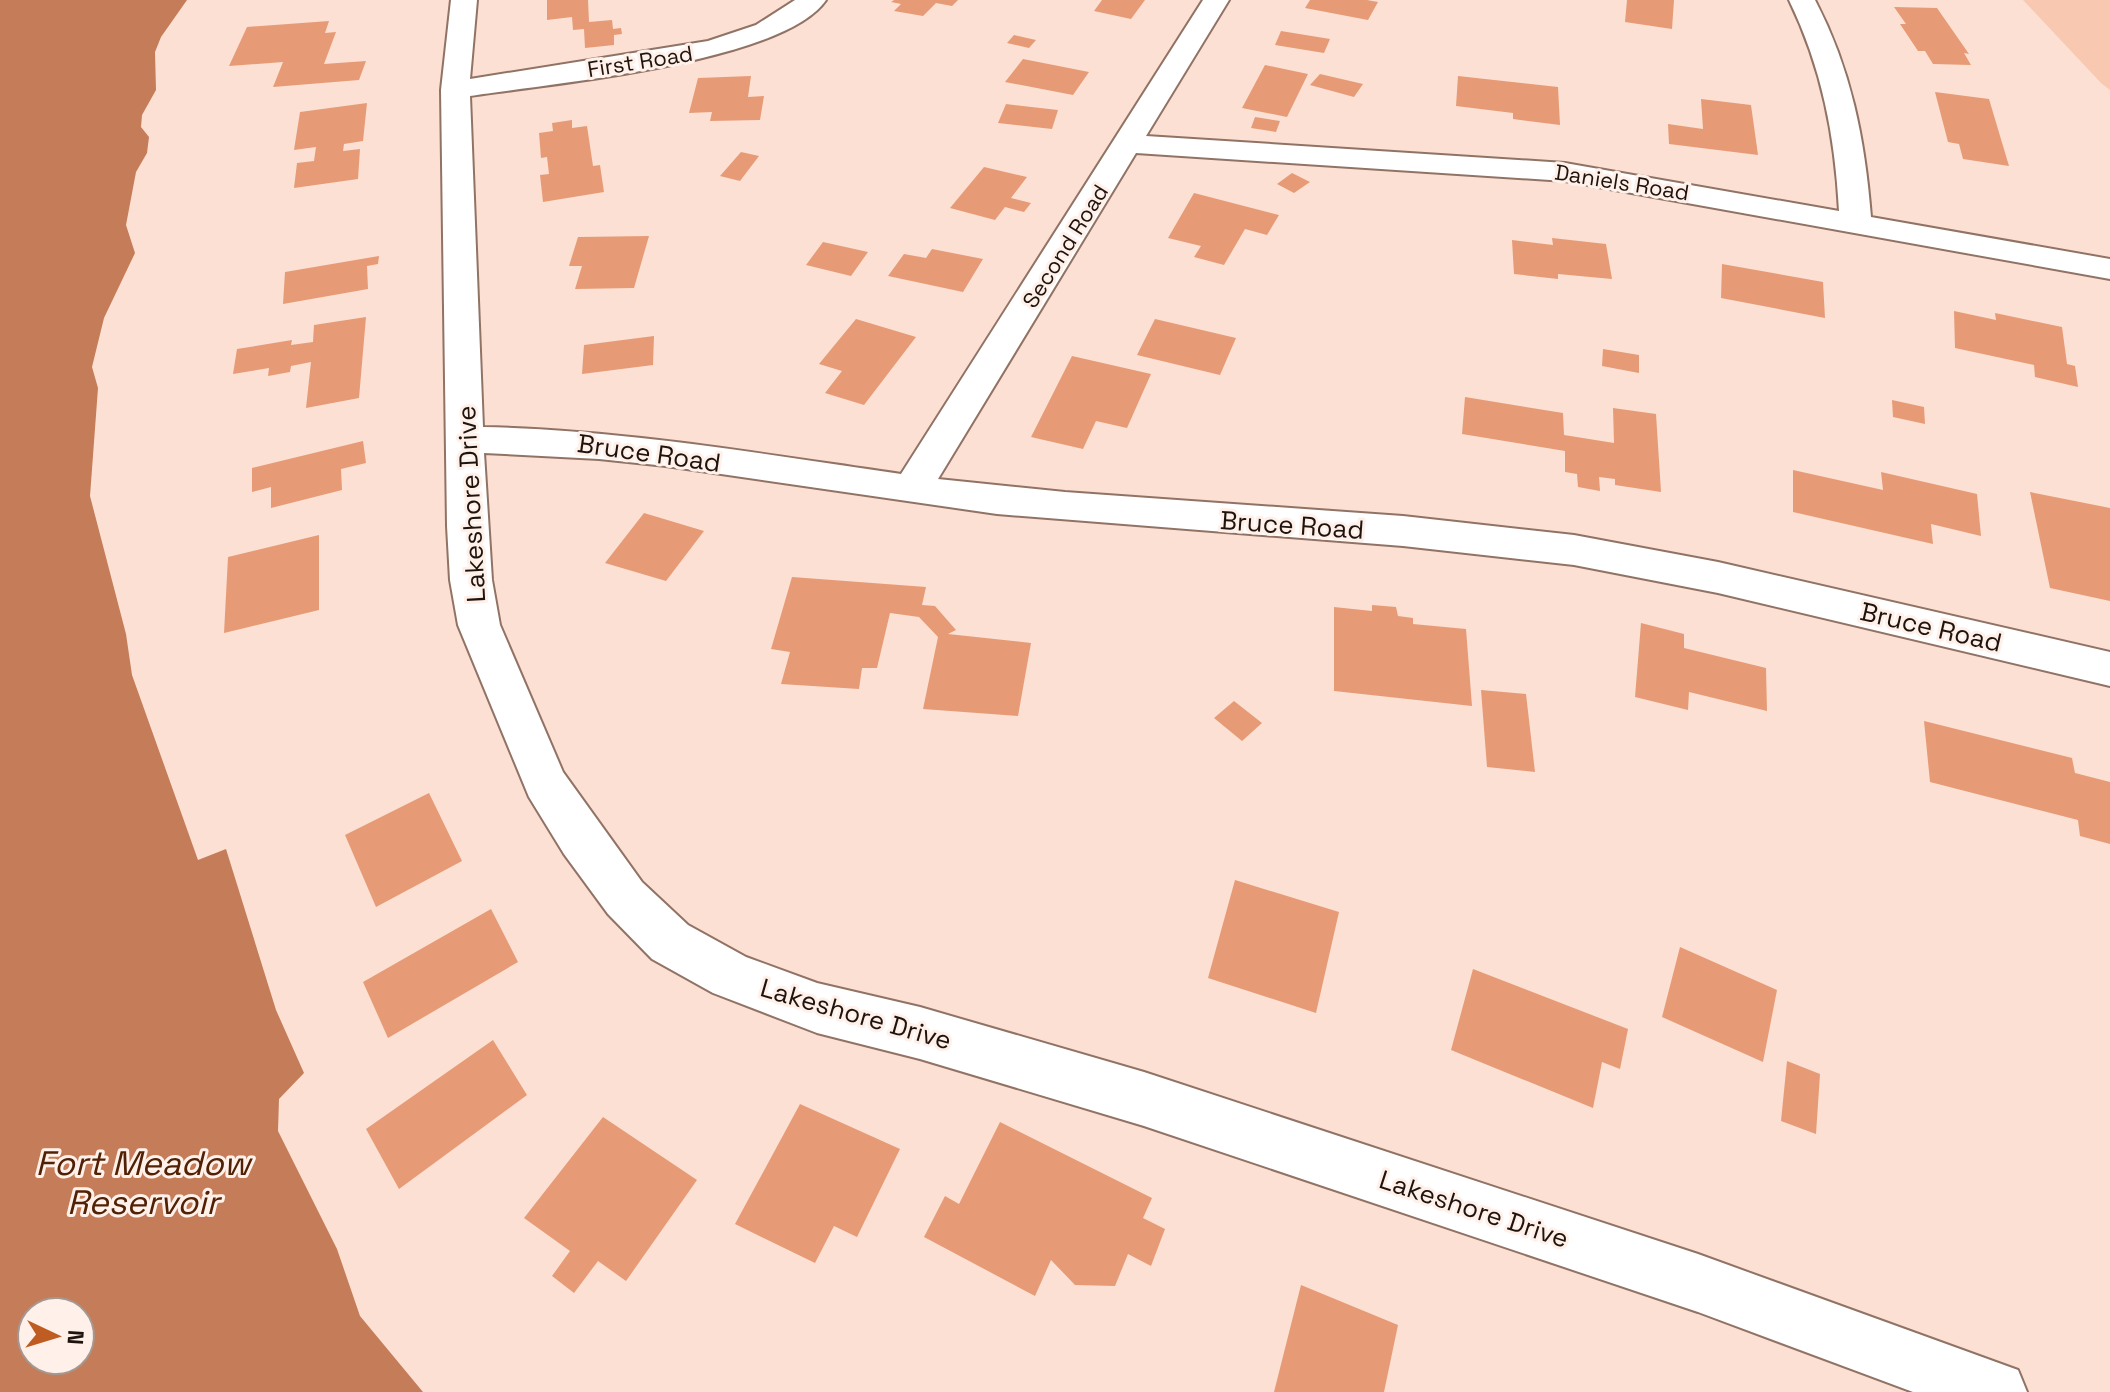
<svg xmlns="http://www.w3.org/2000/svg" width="2110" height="1392" viewBox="0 0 2110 1392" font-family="'Space Grotesk',sans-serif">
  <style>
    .green { fill: #f9c8b1 }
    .water { fill: #c57c58; fill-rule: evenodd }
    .building { fill: #e69b76 }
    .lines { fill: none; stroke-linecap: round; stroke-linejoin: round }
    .minor-casing { stroke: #917365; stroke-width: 4 }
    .minor { fill: #fff; fill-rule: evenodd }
    .labels { text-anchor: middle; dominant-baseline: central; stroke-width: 6; stroke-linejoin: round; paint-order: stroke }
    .far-street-label { font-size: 22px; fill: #1f130e; stroke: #fff1ea }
    .street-label { font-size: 26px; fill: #1f130e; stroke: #fff1ea }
    .near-water-label { font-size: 34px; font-style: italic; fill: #512105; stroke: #fff1ea }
  </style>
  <rect width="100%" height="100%" fill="#fce0d3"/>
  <path class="green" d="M2023 0H2110V90L2101 83Z"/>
  <path class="water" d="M0 0H187L161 37 155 52 156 90 142 115 141 127 149 137 147 153 136 172 126 225 135 253 104 318 92 367 98 388 90 496 126 634 132 675 198 860 226 849 276 1010 304 1073 279 1099 278 1131 337 1249 360 1316 423 1392H0ZM32 1312H80V1360H32Z"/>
  <path class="building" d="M547 0H588L589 22 612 20 613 29 621 28 622 34 614 35V45L585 48 584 29 573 30 572 17 547 20Z
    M894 0H958L952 6 936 3 923 16 894 11 901 4 891 2Z
    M1102 0H1145L1131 19 1094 11Z
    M1310 0H1367L1378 2 1368 20 1305 8Z
    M1627 0H1674L1672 29 1625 22Z
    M1894 7 1937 8 1969 54 1964 53 1971 65 1933 64 1925 51H1918L1900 24H1906Z
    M329 21 325 33 336 32 324 64 366 61 359 80 273 87 283 62 229 66 247 27Z
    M1281 31 1330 39 1324 53 1275 45Z
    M1014 35 1036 40 1029 48 1007 43Z
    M1023 59 1089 72 1073 95 1005 82Z
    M1265 65 1308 74 1287 117 1242 108Z
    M1320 74 1363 84 1354 97 1310 85Z
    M751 76 748 97 764 96 760 120 710 121 712 112 689 113 698 78Z
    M1458 76 1558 87 1560 125 1513 119V113L1456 106Z
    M1935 92 1989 99 2009 166 1963 159 1959 144 1948 142Z
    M1701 99 1751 105 1758 155 1669 144 1668 124 1703 129Z
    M367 103 363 141 344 144 343 151 360 149 358 179 294 188 297 163 314 161 316 147 294 150 300 112Z
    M1006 104 1058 110 1052 129 998 123Z
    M1255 117 1280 121 1276 132 1251 128Z
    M572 120V128L587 126 593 166 600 165 604 192 543 202 540 175 549 174 547 157 541 158 539 133 553 131 552 123Z
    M741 152 759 156 740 181 720 176Z
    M984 167 1027 177 1011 198 1031 203 1024 212 1005 207 995 220 950 208Z
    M1292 173 1310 182 1294 193 1277 184Z
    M1194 193 1279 215 1267 235 1245 229 1224 265 1194 257 1201 246 1168 238Z
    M649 236 634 288 575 289 582 266H569L578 237Z
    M1552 238 1606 244 1612 279 1558 274V279L1514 274 1512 240 1553 245Z
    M823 242 868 252 851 276 806 265Z
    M932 249 983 259 963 292 888 276 904 254 926 258Z
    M379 256 378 264 367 266 368 289 283 304 285 272Z
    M1722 264 1823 282 1825 318 1721 298Z
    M1954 311 1996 320 1995 313 2062 327 2067 364 2075 366 2078 387 2035 377 2034 365 1955 348Z
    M366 317 359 398 306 408 311 362 291 366 290 372 268 376 269 368 233 374 237 349 292 340 291 345 313 342 314 325Z
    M856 319 916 337 864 405 825 393 842 371 819 364Z
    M1155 319 1236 338 1220 375 1137 355Z
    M654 336 653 365 582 374 584 345Z
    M1603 349 1639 355V373L1602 366Z
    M1072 356 1151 374 1127 428 1096 421 1083 449 1031 437Z
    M1465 397 1563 413 1564 435 1614 443 1613 408 1656 414 1661 492 1615 485V479L1599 477 1600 491 1578 487 1577 474 1565 472V451L1462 434Z
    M1892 400 1924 407 1925 424 1893 417Z
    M363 441 366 463 341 469 342 490 271 508V487L252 492V468Z
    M1793 470 1883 490 1881 472 1977 494 1981 536 1931 524 1933 544 1793 512Z
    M2030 492 2110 508V601L2050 588Z
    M644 513 704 531 666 581 605 563Z
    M319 535V610L224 633 228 557Z
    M792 577 926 587 922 605 935 606 956 630 948 634 1031 643 1018 716 923 709 938 637 919 617 890 613 877 668H862L859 689 781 684 790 652 771 649Z
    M1372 605 1396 607 1398 616 1413 618V624L1466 629 1472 706 1334 691V607L1372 611Z
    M1641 623 1684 634V648L1766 668 1767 711 1689 692 1688 710 1635 697Z
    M1481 690 1526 694 1535 772 1487 767Z
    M1234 701 1262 723 1242 741 1214 718Z
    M1924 721 2072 758 2075 773 2110 782V844L2080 836 2078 820 1930 782Z
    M429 793 462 861 376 907 345 835Z
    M1235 880 1339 912 1316 1013 1208 978Z
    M491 909 518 962 388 1038 363 982Z
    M1680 947 1777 990 1763 1062 1662 1017Z
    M1473 969 1628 1029 1620 1069 1602 1062 1593 1108 1451 1050Z
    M493 1040 527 1095 399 1189 366 1129Z
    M1787 1061 1820 1074 1816 1134 1781 1121Z
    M800 1104 900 1149 857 1237 834 1226 815 1263 735 1224Z
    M603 1117 697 1180 626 1281 598 1261 574 1293 552 1276 570 1251 524 1218Z
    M1000 1122 1152 1198 1143 1218 1165 1229 1151 1266 1128 1254 1115 1286 1075 1285 1051 1260 1035 1296 924 1237 945 1196 959 1204Z
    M1301 1285 1398 1325 1384 1392H1274Z"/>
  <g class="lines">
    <g class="minor-casing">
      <path id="minor" d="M451 0H477L470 79 708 41 756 25 795 0H826C783 63 548 84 470 96L483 427C624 430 762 454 901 474L1203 0H1229L1146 136 1565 163 1839 211C1835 136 1822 68 1789 0H1815C1851 69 1865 139 1871 217L2110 259V279L1565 181 1136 153 938 479 1065 492 1403 516 1574 535 1718 562 2110 652V686L1718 593 1574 565 1403 546 997 514 666 466 599 459 484 453 492 580 500 625 563 772 642 882 688 925 746 957 817 983 920 1007 1144 1072 1698 1254 2018 1370 2027 1392H1913L1698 1312 1144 1126 920 1059 817 1033 713 993 652 959 608 914 564 854 529 797 458 625 450 580 447 526 441 90Z"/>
    </g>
    <use href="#minor" class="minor"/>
  </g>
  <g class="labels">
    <g class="far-street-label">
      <text transform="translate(640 61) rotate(-9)">First Road</text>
      <text transform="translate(1622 182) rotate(9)">Daniels Road</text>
      <text transform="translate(1065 246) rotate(-58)">Second Road</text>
    </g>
    <g class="street-label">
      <text transform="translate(649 453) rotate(8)">Bruce Road</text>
      <text transform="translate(471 504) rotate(-93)">Lakeshore Drive</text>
      <text transform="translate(1292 525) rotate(4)">Bruce Road</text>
      <text transform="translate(1931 627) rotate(13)">Bruce Road</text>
      <text transform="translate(856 1014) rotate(16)">Lakeshore Drive</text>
      <text transform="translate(1474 1209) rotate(18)">Lakeshore Drive</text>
    </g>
    <g class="near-water-label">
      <text x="143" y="1163">Fort Meadow<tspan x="143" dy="39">Reservoir</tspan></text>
    </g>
  </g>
  <g transform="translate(56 1336) rotate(94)"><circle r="38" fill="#fff1ea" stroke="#a59892" stroke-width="2"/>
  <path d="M0-6L14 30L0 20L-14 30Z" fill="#be5c22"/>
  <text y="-12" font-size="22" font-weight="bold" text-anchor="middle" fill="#1f130e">N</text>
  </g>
</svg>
